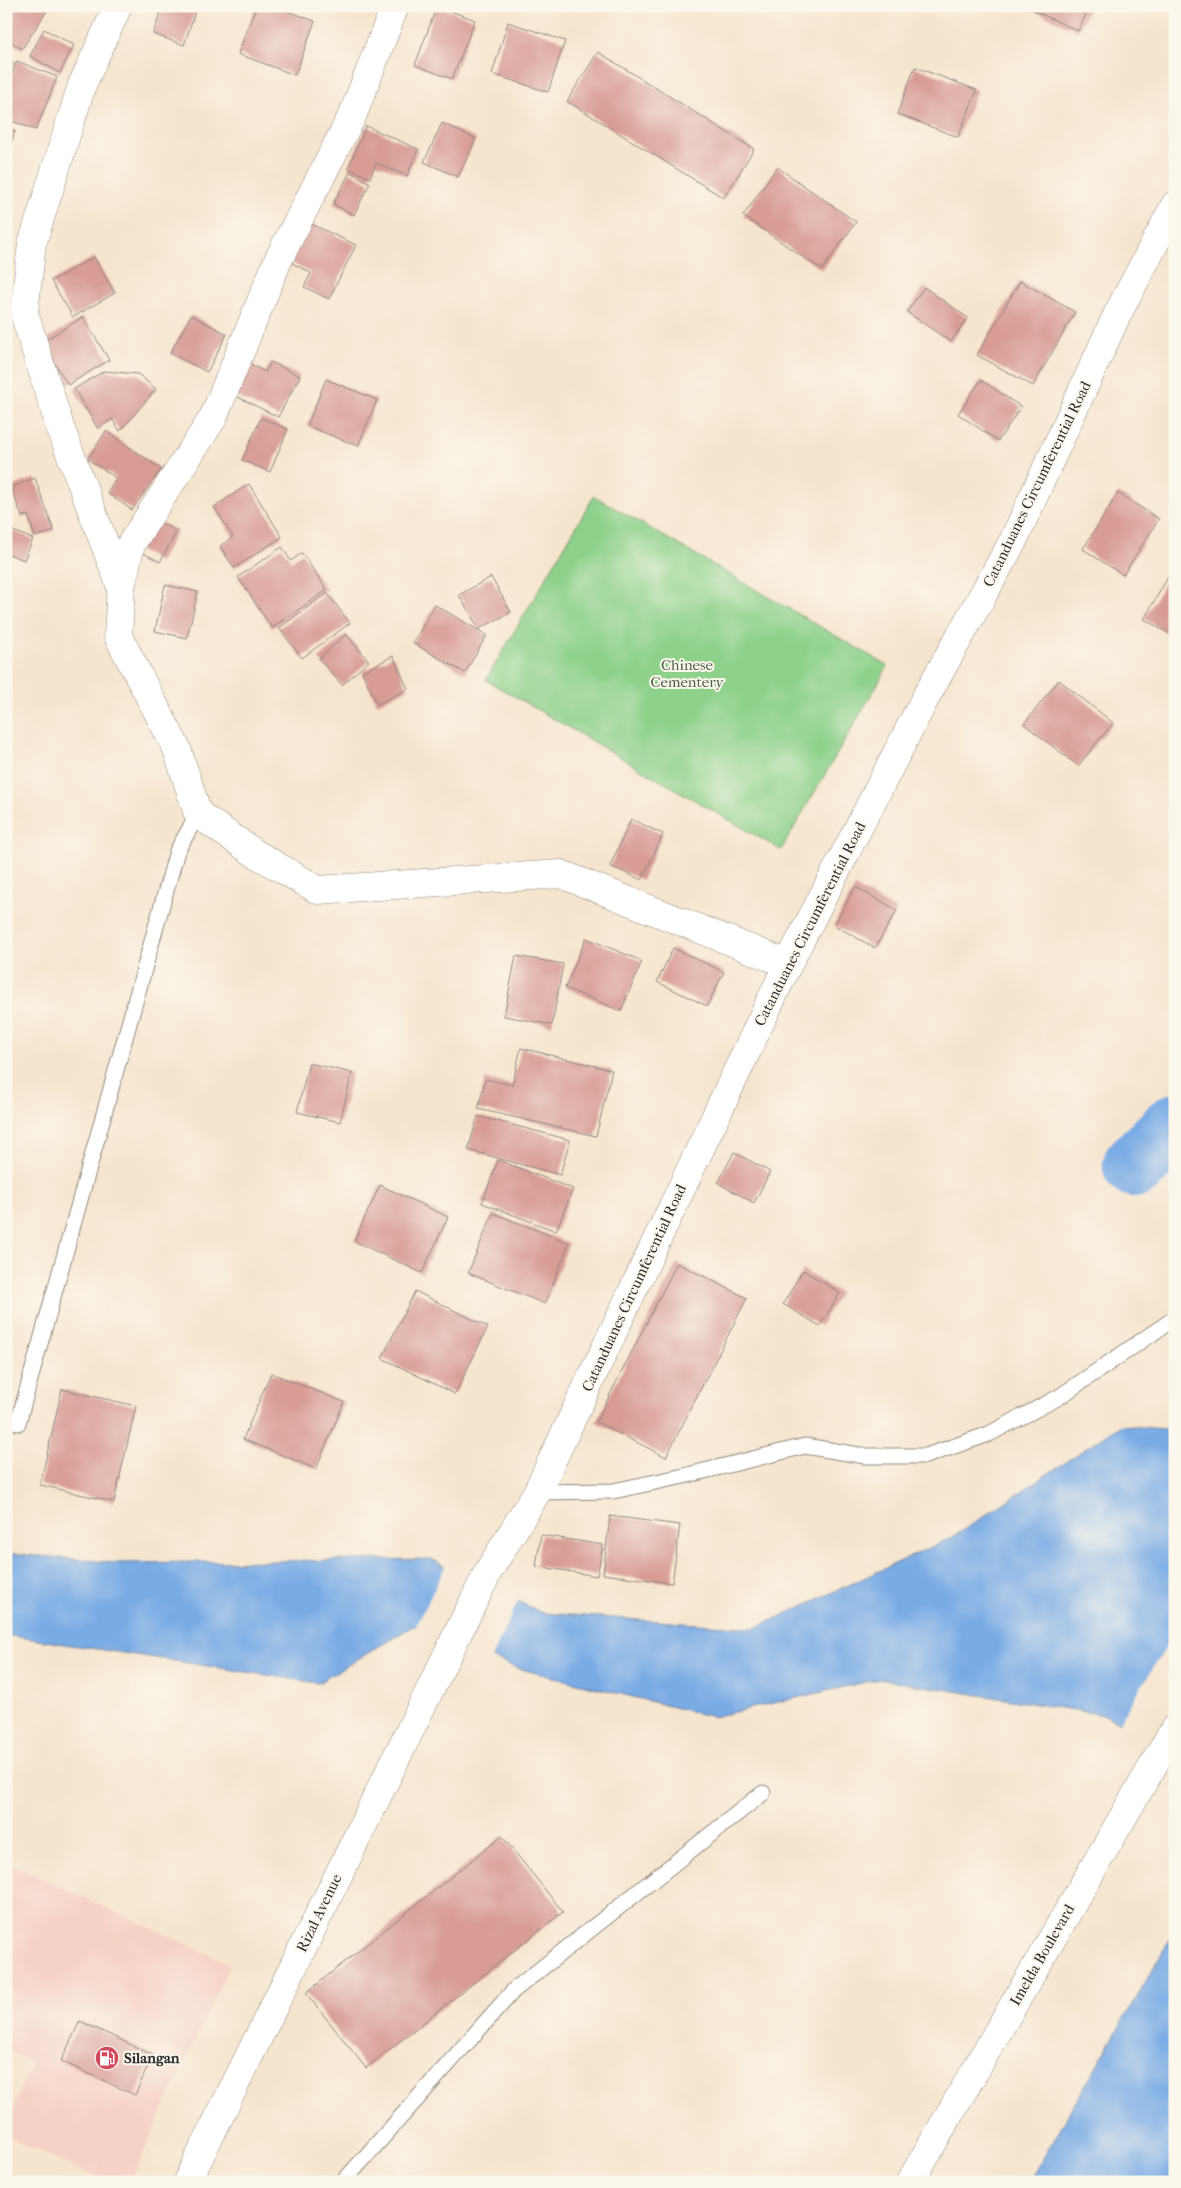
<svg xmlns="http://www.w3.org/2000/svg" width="1181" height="2188" viewBox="0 0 1181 2188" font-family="'IM FELL French Canon',serif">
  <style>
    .built { fill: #f6d1c5 }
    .green { fill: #8dd18a; stroke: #5c7e5a }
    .water { fill: #79abe5; stroke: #526b88 }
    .pier { fill: #f6e5ce }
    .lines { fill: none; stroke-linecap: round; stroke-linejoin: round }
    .river { stroke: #79abe5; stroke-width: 65 }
    .building { fill: #d89c95 }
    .service-casing { stroke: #90887c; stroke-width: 17 }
    .minor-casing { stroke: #90887c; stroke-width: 29 }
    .secondary-casing { stroke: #90887c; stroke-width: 29 }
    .primary-casing { stroke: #90887c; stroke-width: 29 }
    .service { stroke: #fff; stroke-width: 15 }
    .minor { stroke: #fff; stroke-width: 28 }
    .secondary { stroke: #fff; stroke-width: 28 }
    .primary { stroke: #fff; stroke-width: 28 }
    .labels { text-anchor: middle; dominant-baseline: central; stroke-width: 4; stroke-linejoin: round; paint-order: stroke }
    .street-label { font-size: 15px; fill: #2b2b2b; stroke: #fbf7ec }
    .park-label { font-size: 15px; fill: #485d48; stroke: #fbf7ec }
    .poi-label { font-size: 15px; font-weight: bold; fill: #2b2b2b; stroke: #fbf7ec; text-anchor: start }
  </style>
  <rect width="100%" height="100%" fill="#fbf7ec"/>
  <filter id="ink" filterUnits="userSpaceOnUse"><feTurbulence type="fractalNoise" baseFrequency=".02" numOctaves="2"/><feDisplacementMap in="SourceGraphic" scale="10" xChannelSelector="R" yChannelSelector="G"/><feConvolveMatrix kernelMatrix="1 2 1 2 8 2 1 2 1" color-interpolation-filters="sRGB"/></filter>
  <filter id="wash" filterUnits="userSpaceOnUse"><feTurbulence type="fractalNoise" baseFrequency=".0096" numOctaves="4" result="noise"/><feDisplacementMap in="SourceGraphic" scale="20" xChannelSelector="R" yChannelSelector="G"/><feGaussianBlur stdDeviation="1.12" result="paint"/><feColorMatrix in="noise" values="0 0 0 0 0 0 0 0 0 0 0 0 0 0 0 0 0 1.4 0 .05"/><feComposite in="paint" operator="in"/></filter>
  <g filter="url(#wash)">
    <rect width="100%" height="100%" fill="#f6e5ce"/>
    <path class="built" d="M12 1865 230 1964 130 2182H107L6 2136V2120L33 2063 6 2050V1879Z"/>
    <path class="green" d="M594 496 888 666 781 850 486 680Z"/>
    <path class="water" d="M1121 1425 1175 1430V1749L1105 1715 879 1679 713 1717 517 1668 413 1626 318 1683 6 1635V1553L118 1563 431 1559 542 1613 755 1628 953 1537Z
      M1175 1931V2182H1029Z"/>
    <path class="pier" d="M447 1563 519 1599 490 1660 415 1628Z
      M1175 1633V1751L1118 1724Z"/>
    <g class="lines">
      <path class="river" d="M1135 1165 1175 1126"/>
    </g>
    <g id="blocks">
      <path class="building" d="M6 6H50L22 49 6 39Z
        M163 6H197L184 45 153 34Z
        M256 6H274L315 21 295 75 238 54Z
        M437 6 475 20 452 79 415 65Z
        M1024 6H1090L1078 31Z
        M508 22 565 41 548 92 492 74Z
        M44 29 74 45 60 73 30 56Z
        M598 52 754 149 724 198 567 101Z
        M6 58 14 63 6 77Z
        M17 61 57 77 36 130 6 119V89Z
        M915 67 977 90 958 137 897 114Z
        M442 123 476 139 458 177 424 162Z
        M366 126 418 149 407 176 376 163 370 178 348 168Z
        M6 129 15 131 7 157H6Z
        M777 167 856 222 822 270 743 216Z
        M350 172 370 183 354 215 333 204Z
        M307 222 356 245 329 299 304 287 311 273 288 261Z
        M94 257 115 293 73 317 51 281Z
        M1020 281 1075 312 1033 386 977 355Z
        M924 287 968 318 951 342 907 312Z
        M191 315 227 334 207 372 170 353Z
        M83 317 109 360 68 385 42 342Z
        M271 362 300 376 278 417 232 394 248 363 265 372Z
        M104 371 138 374 156 389 120 431 112 419 98 429 74 389Z
        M326 379 377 400 358 446 307 426Z
        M981 380 1021 407 998 441 958 414Z
        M261 418 288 429 270 472 242 460Z
        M106 431 161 469 132 510 107 493 116 478 88 459Z
        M35 478 54 531 35 537 28 515 22 517 11 487Z
        M249 484 282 537 234 568 220 546 233 537 214 507Z
        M1118 493 1159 519 1123 575 1083 549Z
        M154 519 177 531 160 562 138 550Z
        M6 528 33 539 24 560 6 553Z
        M282 547 291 561 302 553 327 590 272 628 238 577Z
        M1175 565V637L1144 619Z
        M491 577 511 612 479 629 459 595Z
        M165 585 198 592 187 638 155 631Z
        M327 593 350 623 302 658 279 628Z
        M435 605 487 635 465 673 413 643Z
        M346 634 369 661 342 685 319 659Z
        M393 656 408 689 377 704 362 672Z
        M1059 680 1113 723 1078 766 1024 724Z
        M631 819 663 834 642 880 610 866Z
        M855 887 897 910 875 948 834 925Z
        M586 938 642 961 621 1011 565 988Z
        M673 948 724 972 707 1006 657 982Z
        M516 956 563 964 552 1025 504 1016Z
        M521 1048 612 1070 596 1136 478 1109 485 1079 512 1085Z
        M309 1063 352 1073 340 1122 297 1112Z
        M478 1116 570 1140 560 1175 468 1150Z
        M734 1152 770 1172 754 1203 718 1183Z
        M498 1160 573 1189 556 1231 482 1203Z
        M380 1185 448 1217 422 1273 354 1241Z
        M493 1213 569 1243 545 1304 468 1273Z
        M677 1263 747 1298 666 1457 596 1422Z
        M803 1270 840 1293 820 1326 783 1304Z
        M415 1291 488 1327 455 1394 382 1358Z
        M271 1373 344 1402 316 1469 243 1439Z
        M62 1389 136 1406 114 1502 40 1485Z
        M610 1516 680 1525 672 1583 603 1574Z
        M541 1535 603 1545 597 1576 536 1566Z
        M502 1836 563 1912 366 2068 306 1993Z
        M80 2021 153 2055 135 2095 61 2061Z"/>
    </g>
  </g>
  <g filter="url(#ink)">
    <use href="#blocks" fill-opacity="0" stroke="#90887c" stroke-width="1"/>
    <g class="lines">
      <g class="service-casing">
        <path id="service" d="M18 1423 177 851 198 814
          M537 1492 613 1491 684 1476 805 1446 865 1456H926L989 1434 1059 1397 1175 1318
          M343 2182 514 1990 763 1793"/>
      </g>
      <g class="minor-casing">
        <path id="minor" d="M118 6 82 85 32 244 24 313 60 427 121 587
          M395 6 353 114 278 260 213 418 131 544 121 587 118 636 177 749 198 814 253 852 318 890 561 874 788 964"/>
      </g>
      <g class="secondary-casing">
        <path id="secondary" d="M910 2182 1175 1728"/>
      </g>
      <g class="primary-casing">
        <path id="primary" d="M187 2182 488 1572 537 1492 788 964 928 693 1013 541 1117 315 1175 205"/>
      </g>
      <use href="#service" class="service"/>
      <use href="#minor" class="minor"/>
      <use href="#secondary" class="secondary"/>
      <use href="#primary" class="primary"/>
    </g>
  </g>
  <defs>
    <g id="fuel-disc" transform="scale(1.25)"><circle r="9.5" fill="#d1495b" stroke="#fbf7ec"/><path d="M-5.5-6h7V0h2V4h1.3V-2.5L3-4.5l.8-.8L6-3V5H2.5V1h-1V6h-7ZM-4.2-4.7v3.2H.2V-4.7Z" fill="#fff"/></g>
  </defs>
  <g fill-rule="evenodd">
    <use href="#fuel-disc" x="107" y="2058"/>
  </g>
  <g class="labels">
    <g class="street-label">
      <text transform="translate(1037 484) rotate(-64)">Catanduanes Circumferential Road</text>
      <text transform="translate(810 924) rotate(-63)">Catanduanes Circumferential Road</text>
      <text transform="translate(634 1288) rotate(-65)">Catanduanes Circumferential Road</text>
      <text transform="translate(319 1913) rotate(-64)">Rizal Avenue</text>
      <text transform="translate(1042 1955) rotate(-60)">Imelda Boulevard</text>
    </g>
    <g class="park-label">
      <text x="687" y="665">Chinese<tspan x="687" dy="17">Cementery</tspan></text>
    </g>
    <g class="poi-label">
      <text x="124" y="2058">Silangan</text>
    </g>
  </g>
  <rect width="1181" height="2188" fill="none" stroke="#fbf7ec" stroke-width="25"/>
</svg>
